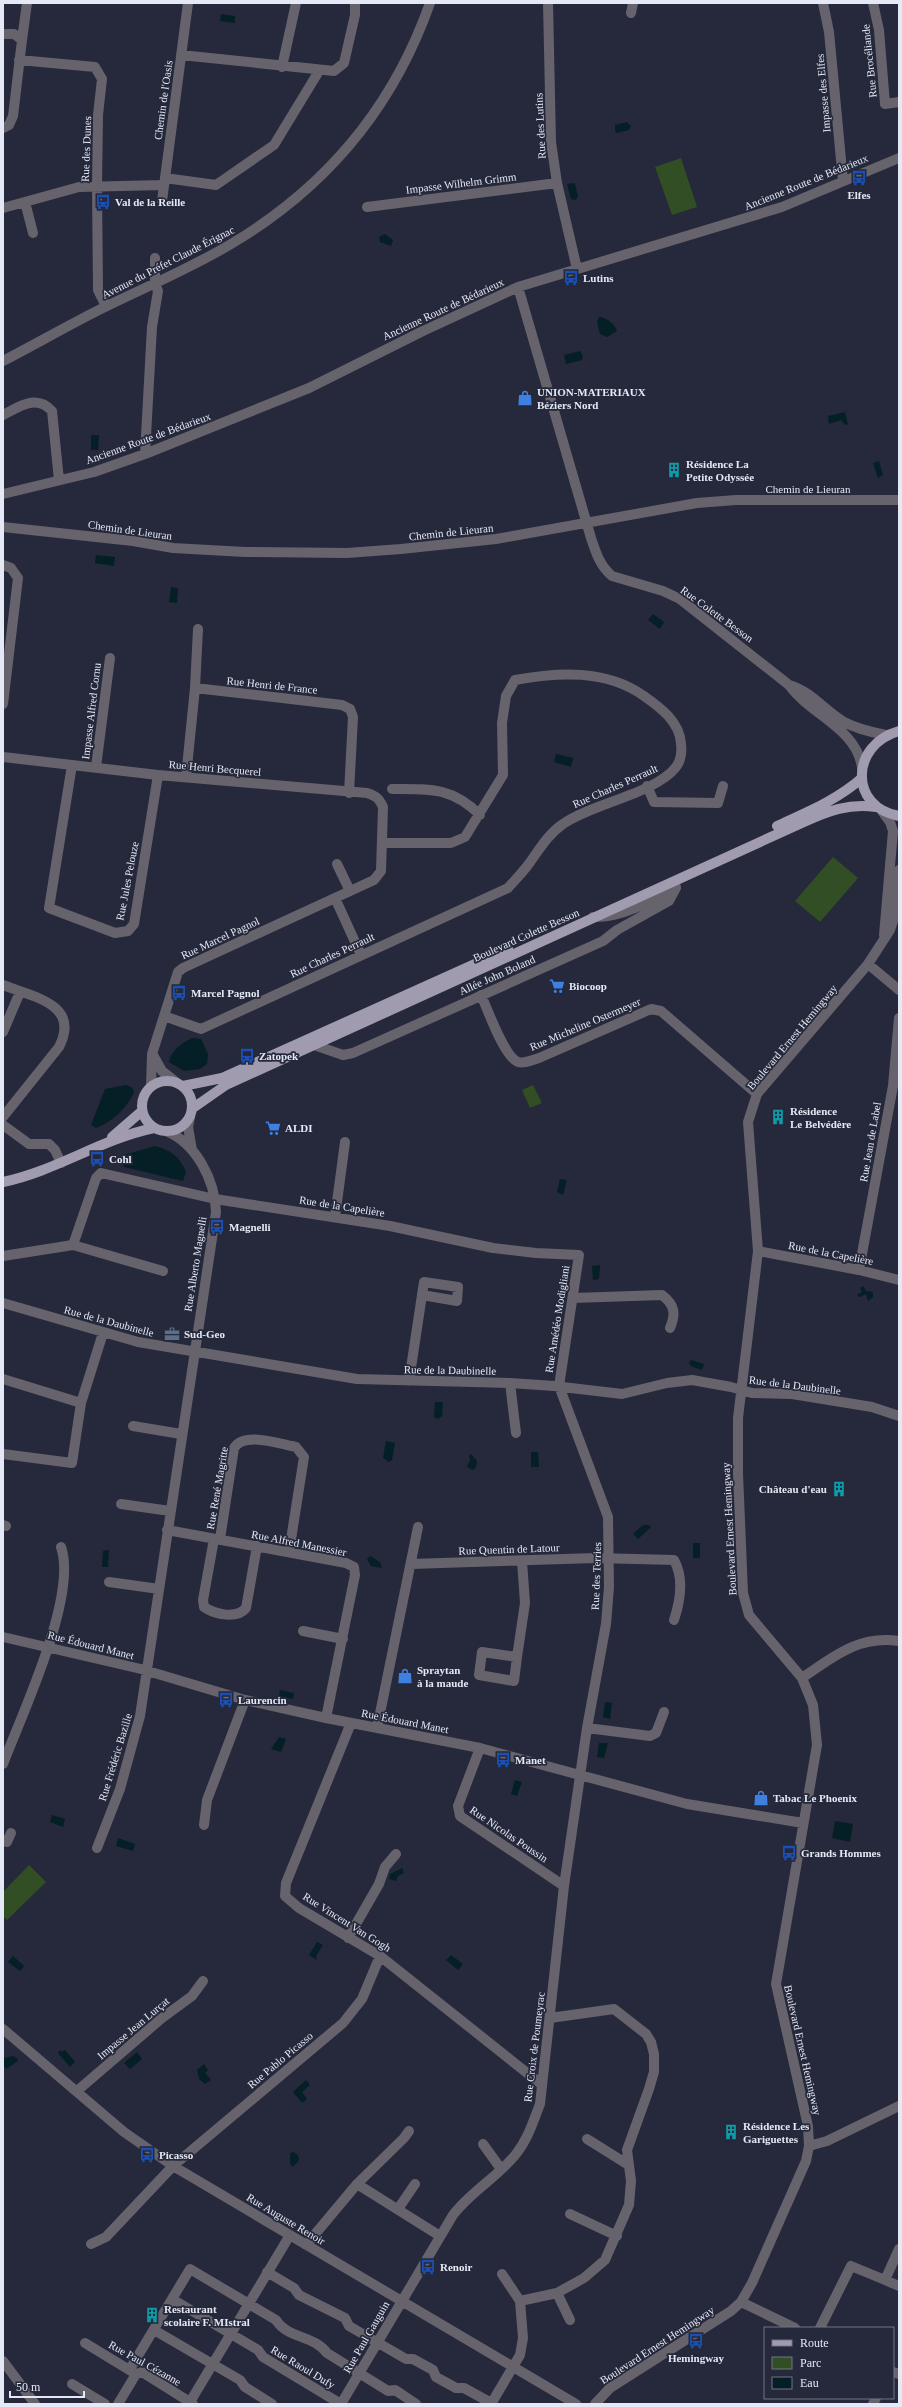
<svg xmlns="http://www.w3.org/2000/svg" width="902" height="2407" viewBox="0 0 902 2407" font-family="Georgia,serif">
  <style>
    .green { fill: #324e24 }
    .water { fill: #041f25 }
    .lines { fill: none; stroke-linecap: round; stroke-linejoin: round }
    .minor { stroke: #66636d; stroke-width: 10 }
    .major { stroke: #a19bb0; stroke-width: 10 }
    .labels { text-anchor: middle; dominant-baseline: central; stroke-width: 3.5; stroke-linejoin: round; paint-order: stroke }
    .street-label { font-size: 11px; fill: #e5e8f5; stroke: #25293b }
    .poi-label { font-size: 11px; font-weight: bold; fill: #e5e8f5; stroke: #25293b; text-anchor: start }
  </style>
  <rect width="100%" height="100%" fill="#25293b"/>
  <path class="green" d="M681 158 697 207 672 215 655 167Z
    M833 857 858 878 820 922 795 901Z
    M533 1085 542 1103 530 1108 522 1090Z
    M29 1865 46 1882 7 1920 3 1916V1892Z"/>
  <path class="water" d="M221 14 235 16V23L220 21Z
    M627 122 631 126 629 130 617 133 615 131V125Z
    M575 183 578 197 575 200 571 199 567 184Z
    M385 234 393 240 391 246 380 242 379 237Z
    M599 317C606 317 615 324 617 331L607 337 600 334 597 322Z
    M580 351 583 356 582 360 566 364 564 355Z
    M845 412 848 424 845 425 841 420 829 424 828 416Z
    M91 435H99L98 450H91Z
    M879 461 883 475 878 478 873 463Z
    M96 555 115 557 114 566 95 563Z
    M171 587 178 588 177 603 169 602Z
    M653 614 664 622 660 629 648 620Z
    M556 754 573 758 571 767 554 762Z
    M192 1038 201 1039 208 1054 207 1064 200 1069 184 1071 169 1062C171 1050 182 1043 192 1038Z
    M126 1085 133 1088 134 1093C125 1109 114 1121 96 1128L91 1125 105 1089Z
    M155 1146C171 1150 180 1157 186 1172L183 1181 124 1167 121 1161 124 1155Z
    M560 1179 567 1180 563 1195 557 1192Z
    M600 1265 599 1279 593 1280 592 1266Z
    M863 1286 866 1291 873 1292V1297L868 1301 866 1294 860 1297 857 1295 862 1292 860 1288Z
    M691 1360 704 1364 702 1370 691 1366 689 1363Z
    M435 1402H443L442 1416 438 1419 434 1417Z
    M386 1441 395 1443 392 1460 389 1462 383 1458Z
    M531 1452H538L539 1467H531Z
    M471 1454 477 1461 476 1467 473 1470 467 1467 470 1460 469 1456Z
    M643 1525H648L651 1527 638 1539 633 1534Z
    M693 1543H700V1558H693Z
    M107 1550H109L108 1567H102L103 1551Z
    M370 1556 380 1562 382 1568 371 1566 367 1559Z
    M280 1690 294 1693 293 1699 279 1696Z
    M605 1702 612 1703 610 1719 603 1717Z
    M279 1737 286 1739 281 1752 271 1749Z
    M599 1743H608L604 1758 597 1757Z
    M515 1780 522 1782 517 1796 511 1794Z
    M52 1815 65 1819 63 1827 50 1822Z
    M835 1821 853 1824 850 1842 832 1838Z
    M118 1838 135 1844 133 1851 116 1846Z
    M402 1868 404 1873 398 1876 396 1881 389 1879 390 1874Z
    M317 1942 323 1945 316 1956 317 1960 309 1955Z
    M451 1955 463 1964 458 1970 446 1960Z
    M13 1956 24 1966 20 1971 8 1962Z
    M60 2050 62 2052 65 2050 75 2062 70 2067 58 2053Z
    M137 2052 142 2059 130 2069 124 2063Z
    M13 2056 17 2058 18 2061 6 2069 3 2064 4 2058Z
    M204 2064 208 2070 205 2073 211 2080 205 2084 199 2079 197 2070Z
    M306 2080 310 2085 302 2092 307 2099 302 2103 293 2092Z
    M293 2152 298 2155 299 2160 293 2167 290 2164V2153Z"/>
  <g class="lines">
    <path class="minor" d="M548 3 551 142 557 183 577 269
      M823 3 829 32 843 181
      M873 3 879 30 885 104 899 102
      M631 13 633 3
      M3 34H14L22 40 27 3
      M181 55 334 71 344 63 355 15V3
      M19 60 95 67 102 79 98 115 97 187 98 290 106 306
      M282 67 296 3
      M3 128 9 125 13 116 22 40
      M165 178 216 185 274 145 319 71
      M162 201 188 3
      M25 202 33 233
      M367 207 557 183
      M3 208 79 187 164 185
      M518 287 591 538C596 553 600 566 612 576L663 591 680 599 789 685C810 715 857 728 862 768
      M3 361C38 343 72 323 107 306 148 286 191 268 231 244 327 187 393 108 430 3
      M3 415C20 406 37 394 52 411L59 480
      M145 454 152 327 158 291 155 284V258
      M3 494 94 472 145 454 309 388 423 331 518 287 782 207 899 158
      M3 527 133 541 173 548 245 552 347 553 401 549 496 539 697 503 736 500H899
      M3 565 11 568 18 578 3 704
      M789 685C811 691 825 711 844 722 857 729 870 732 886 735
      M195 688 198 629
      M3 757 158 775 367 793C376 796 379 798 383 807L381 871 374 880 183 968 178 972 152 1054 151 1086
      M72 765 49 908 115 933 128 931 134 924 158 775
      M96 767 110 658
      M186 777 195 688 342 705 350 709 353 717 349 793
      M647 786 654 802 718 803 723 786
      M392 789C430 789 452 787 480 815
      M882 811 890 822 893 831 884 935
      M337 864 350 891
      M335 898 361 955
      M593 917C621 918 652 901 676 887
      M868 964 899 990
      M3 985C33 997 81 1004 59 1047L3 1117
      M481 995C488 1010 504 1057 518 1062 525 1064 532 1060 539 1058L651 1009 661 1011 757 1094
      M164 1016 201 1029 508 888C515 880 522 873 528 865 539 850 548 834 563 824 593 803 655 794 676 767 681 761 682 751 681 744 680 722 661 708 644 696 606 669 558 672 515 680L506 696 502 723 503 775 465 837 451 843H382
      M3 1032 20 992
      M314 1045 343 1055 353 1053 603 941 617 930 669 901 676 888
      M153 1055 162 1071 176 1082
      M190 1117 188 1127 192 1150
      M3 1125 29 1144H49L55 1150 61 1163
      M335 1217 345 1142
      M73 1245 96 1178 101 1173 215 1199 390 1226 493 1248 536 1253 579 1255 559 1386 608 1517 609 1587 606 1624 587 1728 564 1886 540 2104C533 2122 528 2139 516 2154 498 2177 471 2191 453 2215L341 2404
      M758 1251 859 1270 899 1280
      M3 1256 73 1245 163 1271
      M859 1270 893 1086 899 1018
      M573 1298 662 1295C675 1305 676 1314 670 1328
      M3 1303 138 1342 357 1379 510 1383 554 1386 622 1394 667 1383 692 1380 731 1387 752 1393 792 1394 872 1407 899 1416
      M3 1379 81 1403
      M409 1381 422 1295 457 1301 458 1287 424 1282 422 1295
      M510 1383 516 1433
      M133 1426 181 1434
      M3 1454 72 1463 81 1403 103 1333
      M121 1504 170 1511
      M3 1525 6 1526
      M167 1530 346 1563 354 1567 355 1575 326 1718
      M214 1539 203 1600 204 1607C216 1615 237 1619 246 1608L257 1546
      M220 1539 234 1448C244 1431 279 1444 296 1447L304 1457 289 1552
      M411 1564 596 1558 674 1560C684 1578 680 1602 674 1620
      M109 1582 159 1589
      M303 1631 343 1639
      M3 1637 141 1669 245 1700 326 1718 480 1748 687 1804 803 1823
      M517 1657 514 1681 479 1675 482 1652 517 1657 525 1603 522 1561
      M802 1678C834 1656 859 1635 899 1641
      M351 1723 286 1883 285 1896 299 1908 380 1956 541 2084
      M377 1728 418 1527
      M587 1728 650 1736 656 1733 664 1712
      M480 1748 458 1806 460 1816 564 1886
      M3 1764C22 1714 78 1596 61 1547
      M204 1825 207 1800 245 1700
      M3 1840 7 1842 11 1833
      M97 1848 120 1789 140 1716 216 1212C215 1180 196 1143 166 1131
      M348 1938 379 1884 385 1867 396 1854
      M3 2029 124 2132 173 2166 576 2404
      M77 2091 162 2018 192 1996 203 1981
      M587 2139 627 2164
      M483 2144 501 2169
      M809 2146 827 2141 899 2106
      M357 2184 404 2138 409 2131
      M398 2209 415 2184
      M570 2214 617 2236
      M91 2244 106 2237 173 2166 343 2023 362 1999 380 1956
      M306 2245 357 2184 440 2236
      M267 2272 294 2288 299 2295 345 2318 349 2326 406 2359H413L433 2370 436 2377 456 2388H464L493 2404
      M502 2274 520 2301
      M885 2280 899 2286
      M557 2293 570 2320
      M172 2299 258 2350 263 2357 341 2404
      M741 2302 795 2328
      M820 2328 851 2266 885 2280 899 2249
      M154 2330 240 2380 245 2387 272 2404
      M85 2343 136 2374 142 2372 193 2404
      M3 2361 35 2404
      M130 2369 190 2269 276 2320C288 2339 314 2335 327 2353L388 2391 395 2390 416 2404
      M893 2372 899 2374
      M72 2384 105 2404
      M190 2402 290 2235
      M118 2404 136 2374
      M491 2404 520 2355 523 2338 520 2301 557 2293 584 2278 605 2260 629 2205 631 2181 627 2150 649 2089 654 2072V2054L651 2042 646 2034 614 2009 550 2018
      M595 2404 610 2388 731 2311 741 2302 752 2283 806 2161 809 2146 808 2126 776 1984 817 1745 813 1705 802 1678 749 1615 743 1593 738 1473V1418L758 1251 748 1122 757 1094 868 964 890 930 894 918 899 870
      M873 2404 876 2398"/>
    <path class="major" d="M899 731C850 745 849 807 899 816
      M777 826C807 812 837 800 862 778
      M142 1106a25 25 0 1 1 50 0a25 25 0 1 1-50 0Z
      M183 1086 222 1078 508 949
      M193 1108 226 1085 804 822C828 811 849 803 876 807
      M112 1137 142 1111
      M3 1182C56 1171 101 1139 154 1128"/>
  </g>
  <defs>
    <g id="bus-bare" transform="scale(1.2)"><path d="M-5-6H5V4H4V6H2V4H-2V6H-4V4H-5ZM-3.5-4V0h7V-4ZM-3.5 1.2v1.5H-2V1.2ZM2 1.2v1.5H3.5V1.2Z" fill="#1a4fb4" stroke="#25293b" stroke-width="2.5" paint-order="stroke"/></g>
    <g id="shop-bare" transform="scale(1.2)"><path d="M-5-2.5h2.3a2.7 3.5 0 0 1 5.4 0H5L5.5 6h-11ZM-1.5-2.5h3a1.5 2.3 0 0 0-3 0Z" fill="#3f7fe0" stroke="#25293b" stroke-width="2.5" paint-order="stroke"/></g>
    <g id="building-bare" transform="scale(1.2)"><path d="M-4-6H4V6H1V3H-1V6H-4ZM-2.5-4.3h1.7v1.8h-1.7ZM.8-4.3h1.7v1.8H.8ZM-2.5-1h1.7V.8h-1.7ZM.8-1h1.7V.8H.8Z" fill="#0f9aa8" stroke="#25293b" stroke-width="2.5" paint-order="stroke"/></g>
    <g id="supermarket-bare" transform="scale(1.2)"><path d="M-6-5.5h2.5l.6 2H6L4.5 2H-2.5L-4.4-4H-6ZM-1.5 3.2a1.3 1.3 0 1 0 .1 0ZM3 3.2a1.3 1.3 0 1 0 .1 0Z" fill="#3f7fe0" stroke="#25293b" stroke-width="2.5" paint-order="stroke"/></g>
    <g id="office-bare" transform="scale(1.2)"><path d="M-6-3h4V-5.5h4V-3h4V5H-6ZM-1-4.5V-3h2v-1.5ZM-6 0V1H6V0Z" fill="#5c6f8a" stroke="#25293b" stroke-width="2.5" paint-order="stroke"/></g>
  </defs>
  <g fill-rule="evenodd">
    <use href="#bus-bare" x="859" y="178"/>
    <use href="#bus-bare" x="103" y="202"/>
    <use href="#bus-bare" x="571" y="278"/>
    <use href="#shop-bare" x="525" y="398"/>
    <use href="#building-bare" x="674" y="470"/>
    <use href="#supermarket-bare" x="557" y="986"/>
    <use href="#bus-bare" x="179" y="993"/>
    <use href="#bus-bare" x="247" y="1056"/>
    <use href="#building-bare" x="778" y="1117"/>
    <use href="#supermarket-bare" x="273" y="1128"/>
    <use href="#bus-bare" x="97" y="1159"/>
    <use href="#bus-bare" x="217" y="1227"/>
    <use href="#office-bare" x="172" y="1334"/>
    <use href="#building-bare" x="839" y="1489"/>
    <use href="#shop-bare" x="405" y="1676"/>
    <use href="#bus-bare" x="226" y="1700"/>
    <use href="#bus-bare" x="503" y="1760"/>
    <use href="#shop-bare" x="761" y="1798"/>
    <use href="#bus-bare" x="789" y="1853"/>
    <use href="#building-bare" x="731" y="2132"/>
    <use href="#bus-bare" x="147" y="2155"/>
    <use href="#bus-bare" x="428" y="2267"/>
    <use href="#building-bare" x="152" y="2315"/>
    <use href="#bus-bare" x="696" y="2341"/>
  </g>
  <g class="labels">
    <g class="street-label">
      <text transform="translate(869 61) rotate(-96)">Rue Brocéliande</text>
      <text transform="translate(823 93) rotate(-95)">Impasse des Elfes</text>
      <text transform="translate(163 100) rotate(-82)">Chemin de l'Oasis</text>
      <text transform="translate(540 126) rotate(-93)">Rue des Lutins</text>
      <text transform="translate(86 149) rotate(-88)">Rue des Dunes</text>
      <text transform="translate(806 182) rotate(-22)">Ancienne Route de Bédarieux</text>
      <text transform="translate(461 183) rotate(-7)">Impasse Wilhelm Grimm</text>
      <text transform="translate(168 262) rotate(-27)">Avenue du Préfet Claude Érignac</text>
      <text transform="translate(443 309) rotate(-25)">Ancienne Route de Bédarieux</text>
      <text transform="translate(148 438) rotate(-20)">Ancienne Route de Bédarieux</text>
      <text x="808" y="489">Chemin de Lieuran</text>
      <text transform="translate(130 530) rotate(8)">Chemin de Lieuran</text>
      <text transform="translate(451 532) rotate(-6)">Chemin de Lieuran</text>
      <text transform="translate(717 614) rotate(36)">Rue Colette Besson</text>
      <text transform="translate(272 685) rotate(6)">Rue Henri de France</text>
      <text transform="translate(91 711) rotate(-83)">Impasse Alfred Cornu</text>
      <text transform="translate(215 768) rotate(5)">Rue Henri Becquerel</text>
      <text transform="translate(615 786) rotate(-24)">Rue Charles Perrault</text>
      <text transform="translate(127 881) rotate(-79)">Rue Jules Pelouze</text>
      <text transform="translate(526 935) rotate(-24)">Boulevard Colette Besson</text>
      <text transform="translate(220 938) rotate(-25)">Rue Marcel Pagnol</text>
      <text transform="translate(332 955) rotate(-25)">Rue Charles Perrault</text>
      <text transform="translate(497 975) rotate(-24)">Allée John Boland</text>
      <text transform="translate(585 1024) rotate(-23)">Rue Micheline Ostermeyer</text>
      <text transform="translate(792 1037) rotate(-50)">Boulevard Ernest Hemingway</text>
      <text transform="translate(870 1142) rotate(-80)">Rue Jean de Label</text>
      <text transform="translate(342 1206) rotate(9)">Rue de la Capelière</text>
      <text transform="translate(831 1253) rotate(11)">Rue de la Capelière</text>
      <text transform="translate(195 1264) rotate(-81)">Rue Alberto Magnelli</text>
      <text transform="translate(557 1319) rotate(-81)">Rue Amédéo Modigliani</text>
      <text transform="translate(109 1321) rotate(15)">Rue de la Daubinelle</text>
      <text transform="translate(450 1370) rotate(1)">Rue de la Daubinelle</text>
      <text transform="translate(795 1385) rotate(7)">Rue de la Daubinelle</text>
      <text transform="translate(217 1488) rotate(-80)">Rue René Magritte</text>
      <text transform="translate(729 1529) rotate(-93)">Boulevard Ernest Hemingway</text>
      <text transform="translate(299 1543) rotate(11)">Rue Alfred Manessier</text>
      <text transform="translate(509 1549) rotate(-2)">Rue Quentin de Latour</text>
      <text transform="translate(596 1576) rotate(-88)">Rue des Terries</text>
      <text transform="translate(91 1645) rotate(14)">Rue Édouard Manet</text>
      <text transform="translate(405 1721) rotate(11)">Rue Édouard Manet</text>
      <text transform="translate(115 1757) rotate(-73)">Rue Frédéric Bazille</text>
      <text transform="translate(509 1834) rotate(34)">Rue Nicolas Poussin</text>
      <text transform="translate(347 1922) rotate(32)">Rue Vincent Van Gogh</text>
      <text transform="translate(133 2028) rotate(-40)">Impasse Jean Lurçat</text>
      <text transform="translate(534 2047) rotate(-83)">Rue Croix de Poumeyrac</text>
      <text transform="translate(803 2050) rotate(77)">Boulevard Ernest Hemingway</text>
      <text transform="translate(280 2060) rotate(-40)">Rue Pablo Picasso</text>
      <text transform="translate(286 2219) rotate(31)">Rue Auguste Renoir</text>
      <text transform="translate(366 2337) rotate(-60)">Rue Paul Gauguin</text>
      <text transform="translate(657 2345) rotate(-33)">Boulevard Ernest Hemingway</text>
      <text transform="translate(145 2363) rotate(29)">Rue Paul Cézanne</text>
      <text transform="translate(303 2367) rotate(31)">Rue Raoul Dufy</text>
    </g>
    <g class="poi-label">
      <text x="859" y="195" text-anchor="middle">Elfes</text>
      <text x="115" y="202">Val de la Reille</text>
      <text x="583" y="278">Lutins</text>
      <text x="537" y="392">UNION-MATERIAUX<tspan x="537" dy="13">Béziers Nord</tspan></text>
      <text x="686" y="464">Résidence La<tspan x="686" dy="13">Petite Odyssée</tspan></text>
      <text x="569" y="986">Biocoop</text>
      <text x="191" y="993">Marcel Pagnol</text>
      <text x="259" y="1056">Zatopek</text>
      <text x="790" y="1111">Résidence<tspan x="790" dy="13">Le Belvédère</tspan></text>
      <text x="285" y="1128">ALDI</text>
      <text x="109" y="1159">Cohl</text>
      <text x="229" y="1227">Magnelli</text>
      <text x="184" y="1334">Sud-Geo</text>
      <text x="827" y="1489" text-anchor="end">Château d'eau</text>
      <text x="417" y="1670">Spraytan<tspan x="417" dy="13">à la maude</tspan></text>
      <text x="238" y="1700">Laurencin</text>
      <text x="515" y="1760">Manet</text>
      <text x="773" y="1798">Tabac Le Phoenix</text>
      <text x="801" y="1853">Grands Hommes</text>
      <text x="743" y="2126">Résidence Les<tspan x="743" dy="13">Gariguettes</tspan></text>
      <text x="159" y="2155">Picasso</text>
      <text x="440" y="2267">Renoir</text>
      <text x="164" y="2309">Restaurant<tspan x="164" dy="13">scolaire F. MIstral</tspan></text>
      <text x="696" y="2358" text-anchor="middle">Hemingway</text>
    </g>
  </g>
  <rect width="902" height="2407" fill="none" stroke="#e5e8f5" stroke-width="8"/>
  <rect x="764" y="2327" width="130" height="72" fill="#25293b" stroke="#727585"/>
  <rect x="772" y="2340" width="20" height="6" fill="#a19bb0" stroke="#727585"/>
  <text x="800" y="2347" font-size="12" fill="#e5e8f5">Route</text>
  <rect x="772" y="2357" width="20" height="12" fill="#324e24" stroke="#727585"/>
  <text x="800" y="2367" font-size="12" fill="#e5e8f5">Parc</text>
  <rect x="772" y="2377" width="20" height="12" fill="#041f25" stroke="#727585"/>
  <text x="800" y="2387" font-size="12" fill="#e5e8f5">Eau</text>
  <path d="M10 2391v6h74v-6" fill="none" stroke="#e5e8f5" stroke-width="2"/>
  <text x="16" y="2391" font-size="12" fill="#e5e8f5" stroke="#25293b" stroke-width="3" paint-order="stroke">50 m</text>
</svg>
